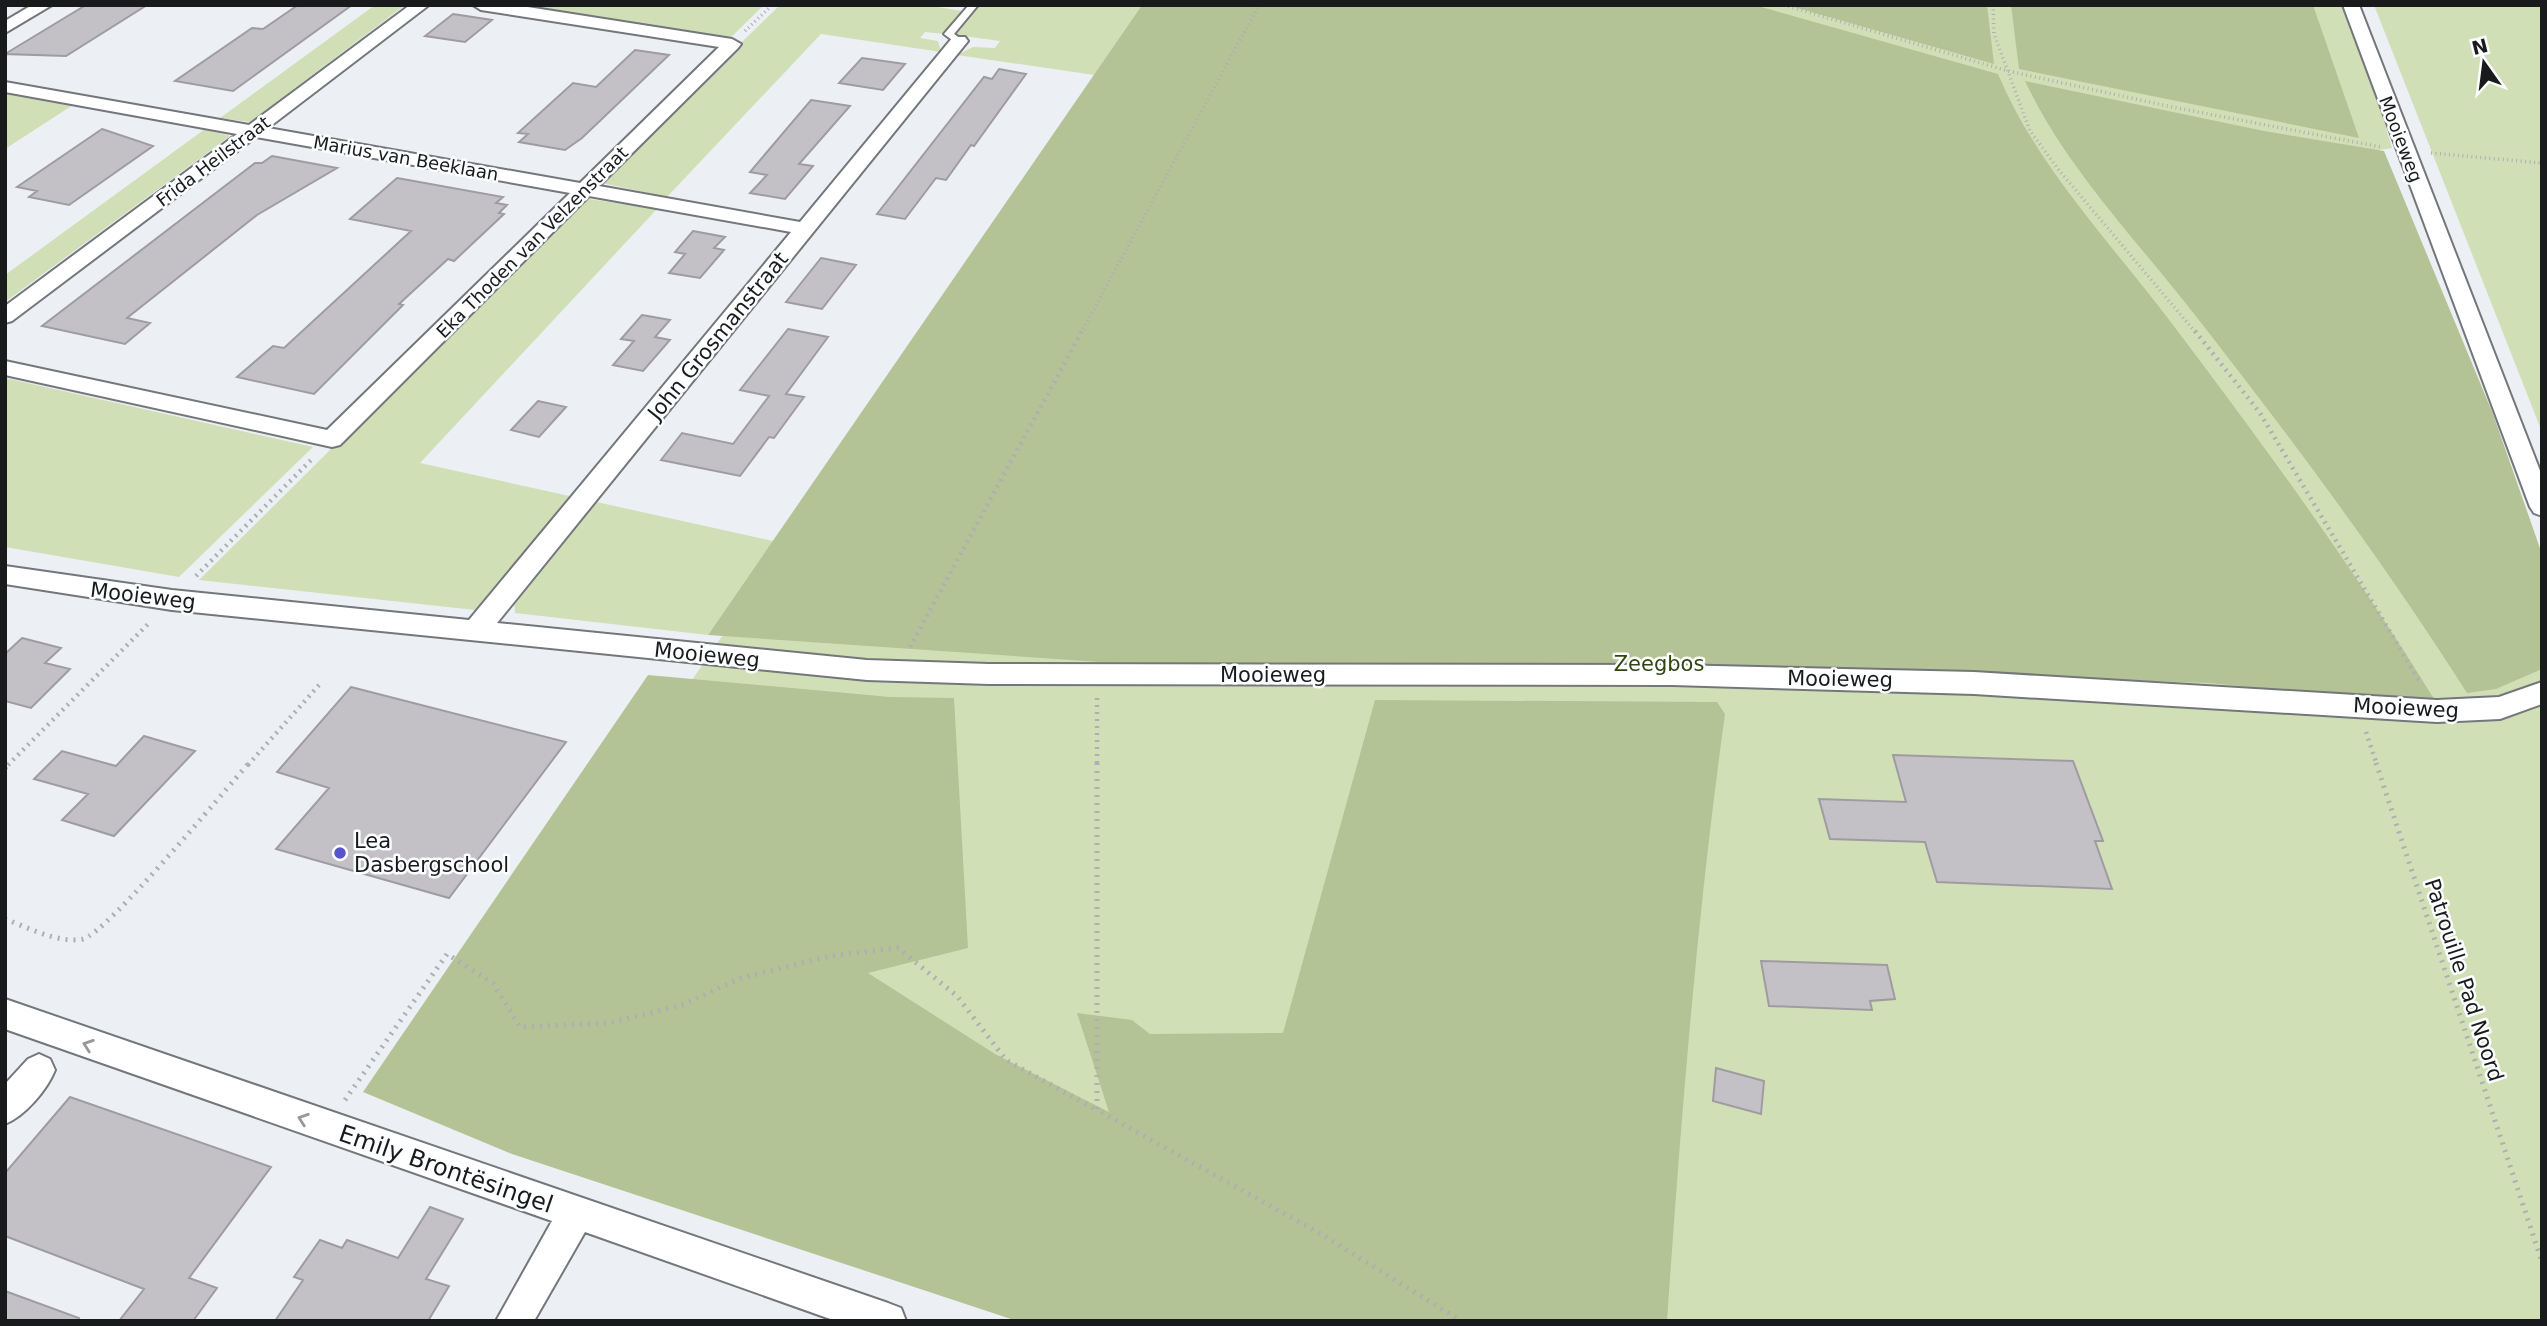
<svg xmlns="http://www.w3.org/2000/svg" width="2547" height="1326" viewBox="0 0 2547 1326" font-family="'DejaVu Sans',sans-serif">
  <style>
    .green { fill: #d1dfb7 }
    .forest { fill: #b3c395 }
    .building { fill: #c4c1c6; stroke: #9f9ca1; stroke-width: 2 }
    .lines { fill: none; stroke-linecap: round; stroke-linejoin: round }
    .service-casing { stroke: #73777b; stroke-width: 4 }
    .minor-casing { stroke: #73777b; stroke-width: 4 }
    .path-far2 { stroke: #acafb3; stroke-width: 3.5; stroke-dasharray: 1 3.5; stroke-linecap: butt }
    .path-far1 { stroke: #acafb3; stroke-width: 4.5; stroke-dasharray: 2 5; stroke-linecap: butt }
    .path { stroke: #acafb3; stroke-width: 5; stroke-dasharray: 2 6; stroke-linecap: butt }
    .service { fill: #fff; fill-rule: evenodd }
    .minor { fill: #fff; fill-rule: evenodd }
    .oneway { stroke: #989899 }
    .poi-dot { fill: #5655cc; stroke: #fcfdff; stroke-width: 2.5 }
    .labels { text-anchor: middle; dominant-baseline: central; stroke-width: 5; stroke-linejoin: round; paint-order: stroke }
    .far-street-label { font-size: 18px; fill: #191a1c; stroke: #fcfdff }
    .street-label { font-size: 21px; fill: #191a1c; stroke: #fcfdff }
    .park-label { font-size: 21px; fill: #354310; stroke: #fcfdff }
    .poi-label { font-size: 21px; fill: #191a1c; stroke: #fcfdff; text-anchor: start }
    .near-street-label { font-size: 24px; fill: #191a1c; stroke: #fcfdff }
  </style>
  <rect width="100%" height="100%" fill="#ecf0f5"/>
  <path class="green" d="M375 5H405L250 122 220 118Z
    M503 5H764L728 40Z
    M780 5H926L962 11 944 34 925 32 920 38 938 41 941 52 821 34 667 197 602 183 603 177Z
    M980 5H1142L1094 75 957 55 973 47 995 48 1000 41 956 35Z
    M1159 5H2350L2392 148H2395L2378 150 2542 610V1321H1580L438 1047Z
    M2374 5H2542V432Z
    M5 93 73 105 5 149Z
    M205 129 230 136 5 302V275Z
    M589 199 657 209 420 463 574 497 484 604 475 610 199 580 579 203Z
    M5 378 313 447 179 577 5 547Z
    M592 501 773 541 708 635 515 613 514 600Z"/>
  <path class="forest" d="M1142 5H1754L1998 74C2036 165 2110 242 2170 321 2263 444 2353 567 2434 699L2332 695 2209 683 1737 666 1459 667 1100 662 708 635Z
    M1787 5H1987L1994 64Z
    M2011 5H2313L2359 138 2019 69Z
    M2025 81 2264 131 2384 151 2493 414 2542 554V669L2496 689 2467 693C2384 562 2291 438 2195 315 2136 239 2066 168 2025 81Z
    M648 675 890 697 954 698 968 948 868 973 995 1054 1109 1112 1077 1013 1132 1020 1150 1034 1283 1033 1375 700 1717 702 1725 714C1697 915 1681 1118 1667 1321H1017L512 1154 363 1092Z"/>
  <path class="building" d="M86 5H147L66 56 5 54Z
    M298 5H352L233 91 175 81 252 28 263 29Z
    M453 14 492 20 465 42 425 36Z
    M635 50 669 55 582 138 565 150 519 142 528 134 518 133 573 83 596 87Z
    M862 58 905 64 883 90 839 83Z
    M999 69 1026 74 974 146 971 145 946 180 936 178 905 219 877 214 984 77 992 79Z
    M811 100 850 106 799 164 813 166 785 199 750 193 767 175 750 172Z
    M102 129 153 146 69 205 29 197 37 191 17 187Z
    M272 156 337 168 257 215 127 318 150 323 125 344 42 326 255 163H262Z
    M397 178 503 197 496 203 507 205 499 213 504 214 454 261 448 259 399 304 403 305 314 394 237 377 273 346 284 348 411 231 350 219Z
    M693 231 725 237 714 248 724 250 700 278 669 273 685 254 675 252Z
    M821 258 856 265 822 309 786 302Z
    M642 315 670 320 655 337 670 340 643 371 613 365 634 341 621 339Z
    M788 329 828 337 786 394 804 397 774 438 769 437 740 476 661 460 682 433 733 444 769 396 740 390Z
    M538 401 566 407 539 437 511 430Z
    M22 638 61 648 45 663 70 669 31 708 5 701V654Z
    M351 687 566 742 449 898 276 849 329 788 277 772Z
    M144 736 195 751 114 836 62 820 88 794 34 779 62 751 116 766Z
    M1893 755 2073 761 2103 841H2095L2112 889 1937 882 1925 842 1830 839 1819 799 1906 802Z
    M1761 961 1887 965 1895 999 1870 1001 1872 1010 1769 1006Z
    M1716 1068 1764 1081 1761 1114 1713 1101Z
    M70 1097 271 1167 189 1278 217 1288 193 1321H119L144 1289 5 1236V1173Z
    M430 1207 463 1219 426 1279 449 1286 428 1321H275L303 1280 294 1277 320 1240 342 1248 347 1240 398 1258Z
    M5 1291 79 1318 78 1321H5Z"/>
  <g class="lines">
    <g class="service-casing">
      <path id="service" d="M969 5H978L954 34 964 41 956 43 944 34Z"/>
    </g>
    <g class="minor-casing">
      <path id="minor" d="M32 5H52L5 33V21Z
        M410 5H429L268 128 580 183 719 47 481 10 473 5H515L732 39 741 44 738 48 599 186 800 222 953 37H965L968 41 497 623 867 660 989 664 1672 665 1974 672 2437 700 2499 697 2542 682V704L2500 719 2437 722 1974 694 1672 685 989 684 867 680 172 610 5 584V566L172 590 469 620 791 232 589 196 340 445 332 447 5 375V361L327 430 570 193 256 137 12 321 5 323V306L237 134 5 92V82L249 125Z
        M2343 5H2359L2542 476V516L2534 513 2530 507Z
        M5 999 888 1303 901 1308 906 1321H836L585 1232 534 1321H496L552 1221 5 1029Z
        M39 1054 50 1059 55 1070C47 1090 25 1116 5 1124V1084L28 1059Z"/>
    </g>
    <path class="path-far2" d="M1784 5 2008 71 2177 108 2381 147
      M1993 5 1994 34 2030 131 2058 169 2196 333
      M745 31 772 5
      M2431 153 2542 163
      M1081 333 1259 5"/>
    <path class="path-far1" d="M2195 331 2260 413 2421 684
      M196 576 313 458
      M910 647 1082 331
      M1097 698V765
      M2366 732 2377 765
      M8 765 150 622
      M248 765 319 685"/>
    <path class="path" d="M1097 763V1110L1321 1234 1461 1321
      M2376 763 2542 1262
      M5 768 10 763
      M5 919C27 927 58 944 83 939 107 933 224 791 249 763
      M345 1100 447 954 493 983 520 1027 609 1023 682 1005 741 978 830 956 898 948 957 996 1006 1060 1097 1110"/>
    <use href="#service" class="service"/>
    <use href="#minor" class="minor"/>
  </g>
  <defs><path id="oneway-chevron" d="M-2-3.5L2.5 0L-2 3.5" fill="none" stroke-width="1.6" stroke-linecap="round" stroke-linejoin="round" transform="scale(1.75)"/></defs>
  <g class="oneway">
    <use href="#oneway-chevron" transform="translate(88 1045) rotate(-161)"/>
    <use href="#oneway-chevron" transform="translate(303 1119) rotate(-161)"/>
  </g>
  <circle class="poi-dot" cx="340" cy="853" r="7"/>
  <g class="labels">
    <g class="far-street-label">
      <text transform="translate(2401 139) rotate(69)">Mooieweg</text>
      <text transform="translate(406 158) rotate(10)">Marius van Beeklaan</text>
      <text transform="translate(213 161) rotate(-37)">Frida Heilstraat</text>
      <text transform="translate(532 242) rotate(-45)">Eka Thoden van Velzenstraat</text>
    </g>
    <g class="street-label">
      <text transform="translate(718 336) rotate(-51)">John Grosmanstraat</text>
      <text transform="translate(143 596) rotate(7)">Mooieweg</text>
      <text transform="translate(707 655) rotate(6)">Mooieweg</text>
      <text x="1273" y="675">Mooieweg</text>
      <text transform="translate(1840 679) rotate(1)">Mooieweg</text>
      <text transform="translate(2406 708) rotate(3)">Mooieweg</text>
      <text transform="translate(2464 980) rotate(72)">Patrouille Pad Noord</text>
    </g>
    <g class="park-label">
      <text x="1659" y="664">Zeegbos</text>
    </g>
    <g class="poi-label">
      <text x="354" y="841">Lea<tspan x="354" dy="24">Dasbergschool</tspan></text>
    </g>
    <g class="near-street-label">
      <text transform="translate(446 1169) rotate(19)">Emily Brontësingel</text>
    </g>
  </g>
  <rect width="2547" height="1326" fill="none" stroke="#191a1c" stroke-width="14"/>
  <g transform="translate(2484 63) rotate(346)" stroke="#fcfdff" stroke-width="5" paint-order="stroke">
  <path d="M0-5L12 26L0 18L-12 26Z" fill="#191a1c"/>
  <text y="-10" font-size="19" font-weight="bold" text-anchor="middle" fill="#191a1c">N</text>
  </g>
</svg>
